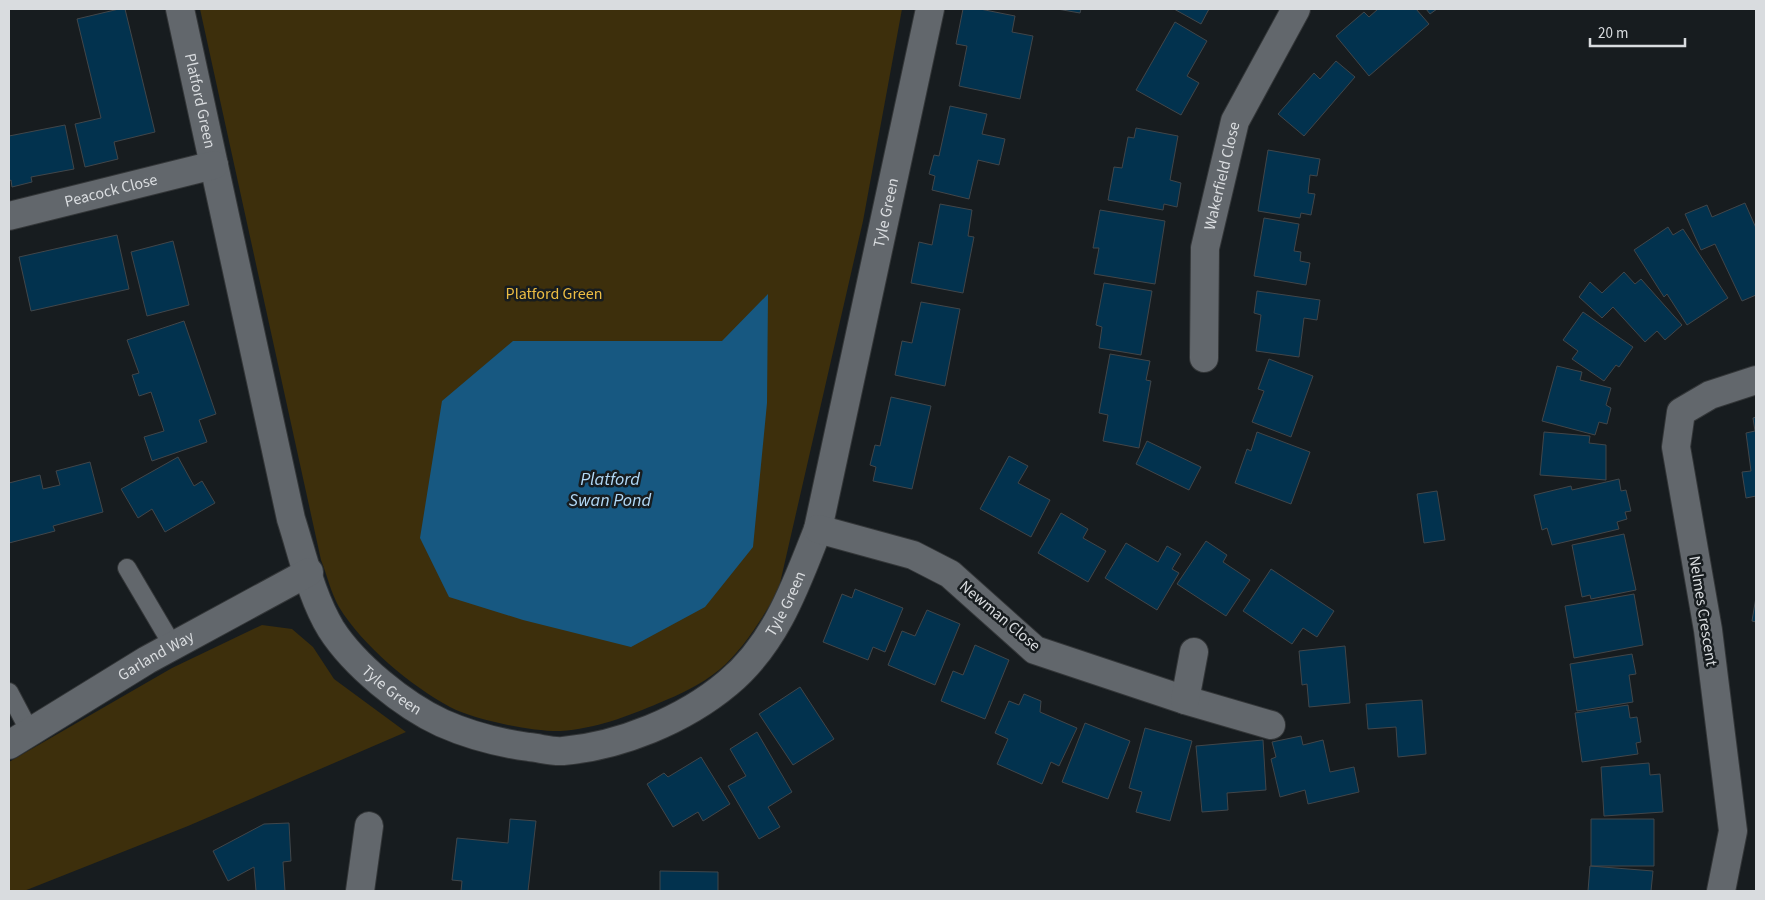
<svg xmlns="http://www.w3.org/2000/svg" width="1765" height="900" viewBox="0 0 1765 900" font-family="'Source Sans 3',sans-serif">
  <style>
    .green { fill: #3d2f0c }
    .water { fill: #175881 }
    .building { fill: #02324e; stroke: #41464a }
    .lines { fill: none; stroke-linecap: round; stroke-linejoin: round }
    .service-casing { stroke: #333638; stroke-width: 20 }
    .minor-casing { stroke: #333638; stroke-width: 30 }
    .service { stroke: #62676c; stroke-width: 18 }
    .minor { stroke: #62676c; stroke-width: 28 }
    .labels { text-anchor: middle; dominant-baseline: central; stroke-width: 5; stroke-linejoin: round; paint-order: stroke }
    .street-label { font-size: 16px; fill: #d9dcdf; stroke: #171c1f }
    .park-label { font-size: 16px; fill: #edbd43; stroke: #171c1f }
    .water-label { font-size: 18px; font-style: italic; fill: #b2d9f7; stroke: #171c1f }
  </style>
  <rect width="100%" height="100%" fill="#171c1f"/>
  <path class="green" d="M200 9H902L863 221 778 592C761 619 744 649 719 670 702 684 679 695 659 703 629 716 594 729 561 731 533 732 475 720 450 707 411 686 362 645 339 607 331 593 327 575 321 560Z
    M262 625 292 629 313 647 334 679 406 732 188 826 24 891H9V762L172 668Z"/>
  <path class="water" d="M768 294 767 403 753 547 705 607 631 647 523 620 449 597 420 538 442 401 513 341H722Z"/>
  <path class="building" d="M119 9H125L155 132 114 142 118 159 85 167 75 124 101 118 77 19Z
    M963 9H980L1015 16 1012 32 1033 36 1020 99 959 86 967 46 956 44Z
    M1057 9H1081L1080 13Z
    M1174 9H1209L1201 24Z
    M1378 9H1416L1429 24 1369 76 1336 36 1364 12 1369 17Z
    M1426 9H1437L1430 14Z
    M1175 22 1207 41 1187 76 1199 83 1181 115 1136 90Z
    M1336 61 1355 77 1304 136 1278 114 1314 73 1320 79Z
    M950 106 987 114 982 134 1005 139 999 165 978 160 969 199 932 190 935 176 929 174 934 155 939 156Z
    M65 125 74 169 31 177 32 182 12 187 11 180 9 181V136Z
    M1136 128 1178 136 1170 180 1181 183 1177 207 1164 204 1163 210 1108 200 1114 167 1122 168 1128 137 1134 138Z
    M1268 150 1320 159 1317 176 1310 175 1308 193 1315 194 1311 215 1301 213 1300 218 1258 211Z
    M1745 203 1756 228V295L1742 301 1715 244 1701 250 1685 214 1707 205 1712 217Z
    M940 204 972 210 968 236 974 237 963 293 911 283 919 242 932 245Z
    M1100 210 1165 221 1155 284 1094 274 1099 248H1093Z
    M1264 218 1299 224 1294 251 1301 252 1300 261 1310 263 1306 285 1254 276Z
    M1668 227 1673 235 1683 229 1728 298 1687 325 1667 294 1664 297 1634 250Z
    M117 235 129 289 31 311 19 257Z
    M173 241 189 305 147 316 131 252Z
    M1624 272 1635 284 1641 279 1682 325 1665 340 1657 331 1645 342 1613 307 1602 318 1579 297 1590 282 1602 293Z
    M1104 283 1152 291 1141 355 1099 348 1102 327 1096 325Z
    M1257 291 1320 300 1317 320 1304 318 1299 357 1256 351 1261 315 1254 313Z
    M921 302 960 309 945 386 895 375 902 341 912 343Z
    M1583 312 1633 347 1619 367 1616 365 1604 381 1572 359 1578 351 1563 340Z
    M184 321 216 414 199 420 207 442 152 461 144 437 164 431 151 392 139 396 132 375 139 373 127 340Z
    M1110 354 1150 361 1146 380 1151 381 1139 448 1103 441 1108 415 1099 413Z
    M1269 359 1313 376 1291 437 1252 422 1264 391 1258 389Z
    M1557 366 1582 372 1580 380 1611 388 1606 405 1611 408 1607 424 1599 422 1595 435 1542 421Z
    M891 397 931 406 912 489 873 481 876 467 870 465 875 445 880 446Z
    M1756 417V496L1746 498 1742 472 1751 471 1746 433 1755 431 1753 418Z
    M1257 432 1310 452 1291 504 1235 483 1247 449 1251 451Z
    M1544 432 1590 436 1589 443 1606 445V480L1540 475Z
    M1147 441 1201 467 1189 490 1136 464Z
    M1009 456 1028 466 1018 483 1050 500 1031 537 980 509Z
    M178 457 194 486 202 481 215 503 165 532 152 509 138 518 121 489Z
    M90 462 103 512 53 526 55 531 9 543V483L40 475 43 489 60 485 56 471Z
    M1619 479 1621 491 1626 490 1631 511 1625 512 1627 519 1617 522 1619 529 1552 545 1547 528 1542 530 1534 495 1571 486 1572 490Z
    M1437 491 1445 540 1424 543 1417 494Z
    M1061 513 1088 529 1083 538 1106 551 1088 582 1038 553Z
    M1624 534 1636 590 1591 599 1590 595 1582 597 1572 545Z
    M1206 541 1227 555 1223 562 1250 580 1226 616 1177 584Z
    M1126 543 1158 562 1167 546 1181 554 1172 569 1179 573 1157 610 1105 578Z
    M1271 569 1334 611 1317 637 1303 628 1292 644 1243 611Z
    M855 589 903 608 885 652 873 647 868 660 823 642 842 594 852 598Z
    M1634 594 1643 645 1574 658 1565 606Z
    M1756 597V622L1752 621Z
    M927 610 960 624 935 685 888 665 902 631 915 636Z
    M975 645 1009 660 985 719 941 701 953 671 963 675Z
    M1345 646 1350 703 1309 707 1307 684 1302 685 1299 651Z
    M1632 654 1636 674 1629 675 1633 702 1577 711 1570 664Z
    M800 687 834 739 793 765 759 714Z
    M1024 694 1041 701 1040 712 1077 728 1059 766 1051 762 1042 784 997 764 1008 739 995 733 1009 701 1019 705Z
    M1422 700 1426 754 1398 757 1396 727 1368 729 1366 704Z
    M1628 705 1630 718 1637 717 1641 742 1636 743 1638 754 1582 762 1575 713Z
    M1085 723 1130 741 1108 799 1062 782Z
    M1145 728 1192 741 1170 821 1136 812 1142 792 1129 788Z
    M757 732 792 792 768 807 780 827 759 839 728 786 746 776 730 749Z
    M1301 736 1303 745 1323 740 1330 772 1354 767 1359 792 1308 804 1305 790 1280 797 1271 759 1276 757 1272 742Z
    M1263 740 1266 790 1227 793 1228 810 1202 812 1196 746Z
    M701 757 730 804 703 821 698 812 673 827 647 784 664 773 668 777Z
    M1649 763 1650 775 1660 774 1663 812 1604 816 1601 767Z
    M510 819 536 821 528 891H461L462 881 452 880 457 838 508 843Z
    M1591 819H1654V866H1591Z
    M289 823 291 861 283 862 285 891H256L254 867 228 881 213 851 264 824Z
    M1590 866 1653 871 1651 891H1588Z
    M660 871 718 872V891H660Z"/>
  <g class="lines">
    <g class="service-casing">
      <path id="service" d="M127 568 173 646
        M9 692 30 732"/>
    </g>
    <g class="minor-casing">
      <g id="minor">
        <path id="s1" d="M180 9 291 519C303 556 311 596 331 629 354 665 403 705 442 723 469 735 500 743 529 747 540 748 552 752 563 751 620 746 684 720 728 683 776 643 796 585 818 529L930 9"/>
        <path id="s2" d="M9 216 214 165"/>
        <path id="s3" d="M1204 358 1205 248 1235 121 1296 9"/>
        <path d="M818 529 913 555 950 574 1035 650 1185 700 1271 725"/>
        <path d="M1185 700 1194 652"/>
        <path id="s4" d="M9 745 147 660 309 572"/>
        <path d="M360 891 369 826"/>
        <path d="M1721 891 1733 831 1708 630 1676 447 1681 412 1710 395 1756 380"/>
      </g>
    </g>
    <use href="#service" class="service"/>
    <use href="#minor" class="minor"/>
  </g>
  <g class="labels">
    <g class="street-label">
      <text stroke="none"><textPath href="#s1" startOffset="94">Platford Green</textPath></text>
      <text stroke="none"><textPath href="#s3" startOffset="184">Wakerfield Close</textPath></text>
      <text stroke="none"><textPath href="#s2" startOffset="105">Peacock Close</textPath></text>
      <text stroke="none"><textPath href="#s1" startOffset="1596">Tyle Green</textPath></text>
      <text stroke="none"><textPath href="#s1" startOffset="1191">Tyle Green</textPath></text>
      <text transform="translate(1703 611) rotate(81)">Nelmes Crescent</text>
      <text transform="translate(1000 616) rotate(40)">Newman Close</text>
      <text stroke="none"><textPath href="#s4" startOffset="172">Garland Way</textPath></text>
      <text stroke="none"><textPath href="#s1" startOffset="726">Tyle Green</textPath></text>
    </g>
    <g class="park-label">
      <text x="554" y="294">Platford Green</text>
    </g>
    <g class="water-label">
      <text x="610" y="479">Platford<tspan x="610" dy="21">Swan Pond</tspan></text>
    </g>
  </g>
  <rect width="1765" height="900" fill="none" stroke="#d9dcdf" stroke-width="20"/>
  <path d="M1590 38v8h95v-8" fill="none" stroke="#d9dcdf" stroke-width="2.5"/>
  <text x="1598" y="38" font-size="15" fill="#d9dcdf" stroke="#171c1f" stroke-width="4" paint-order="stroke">20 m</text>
</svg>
